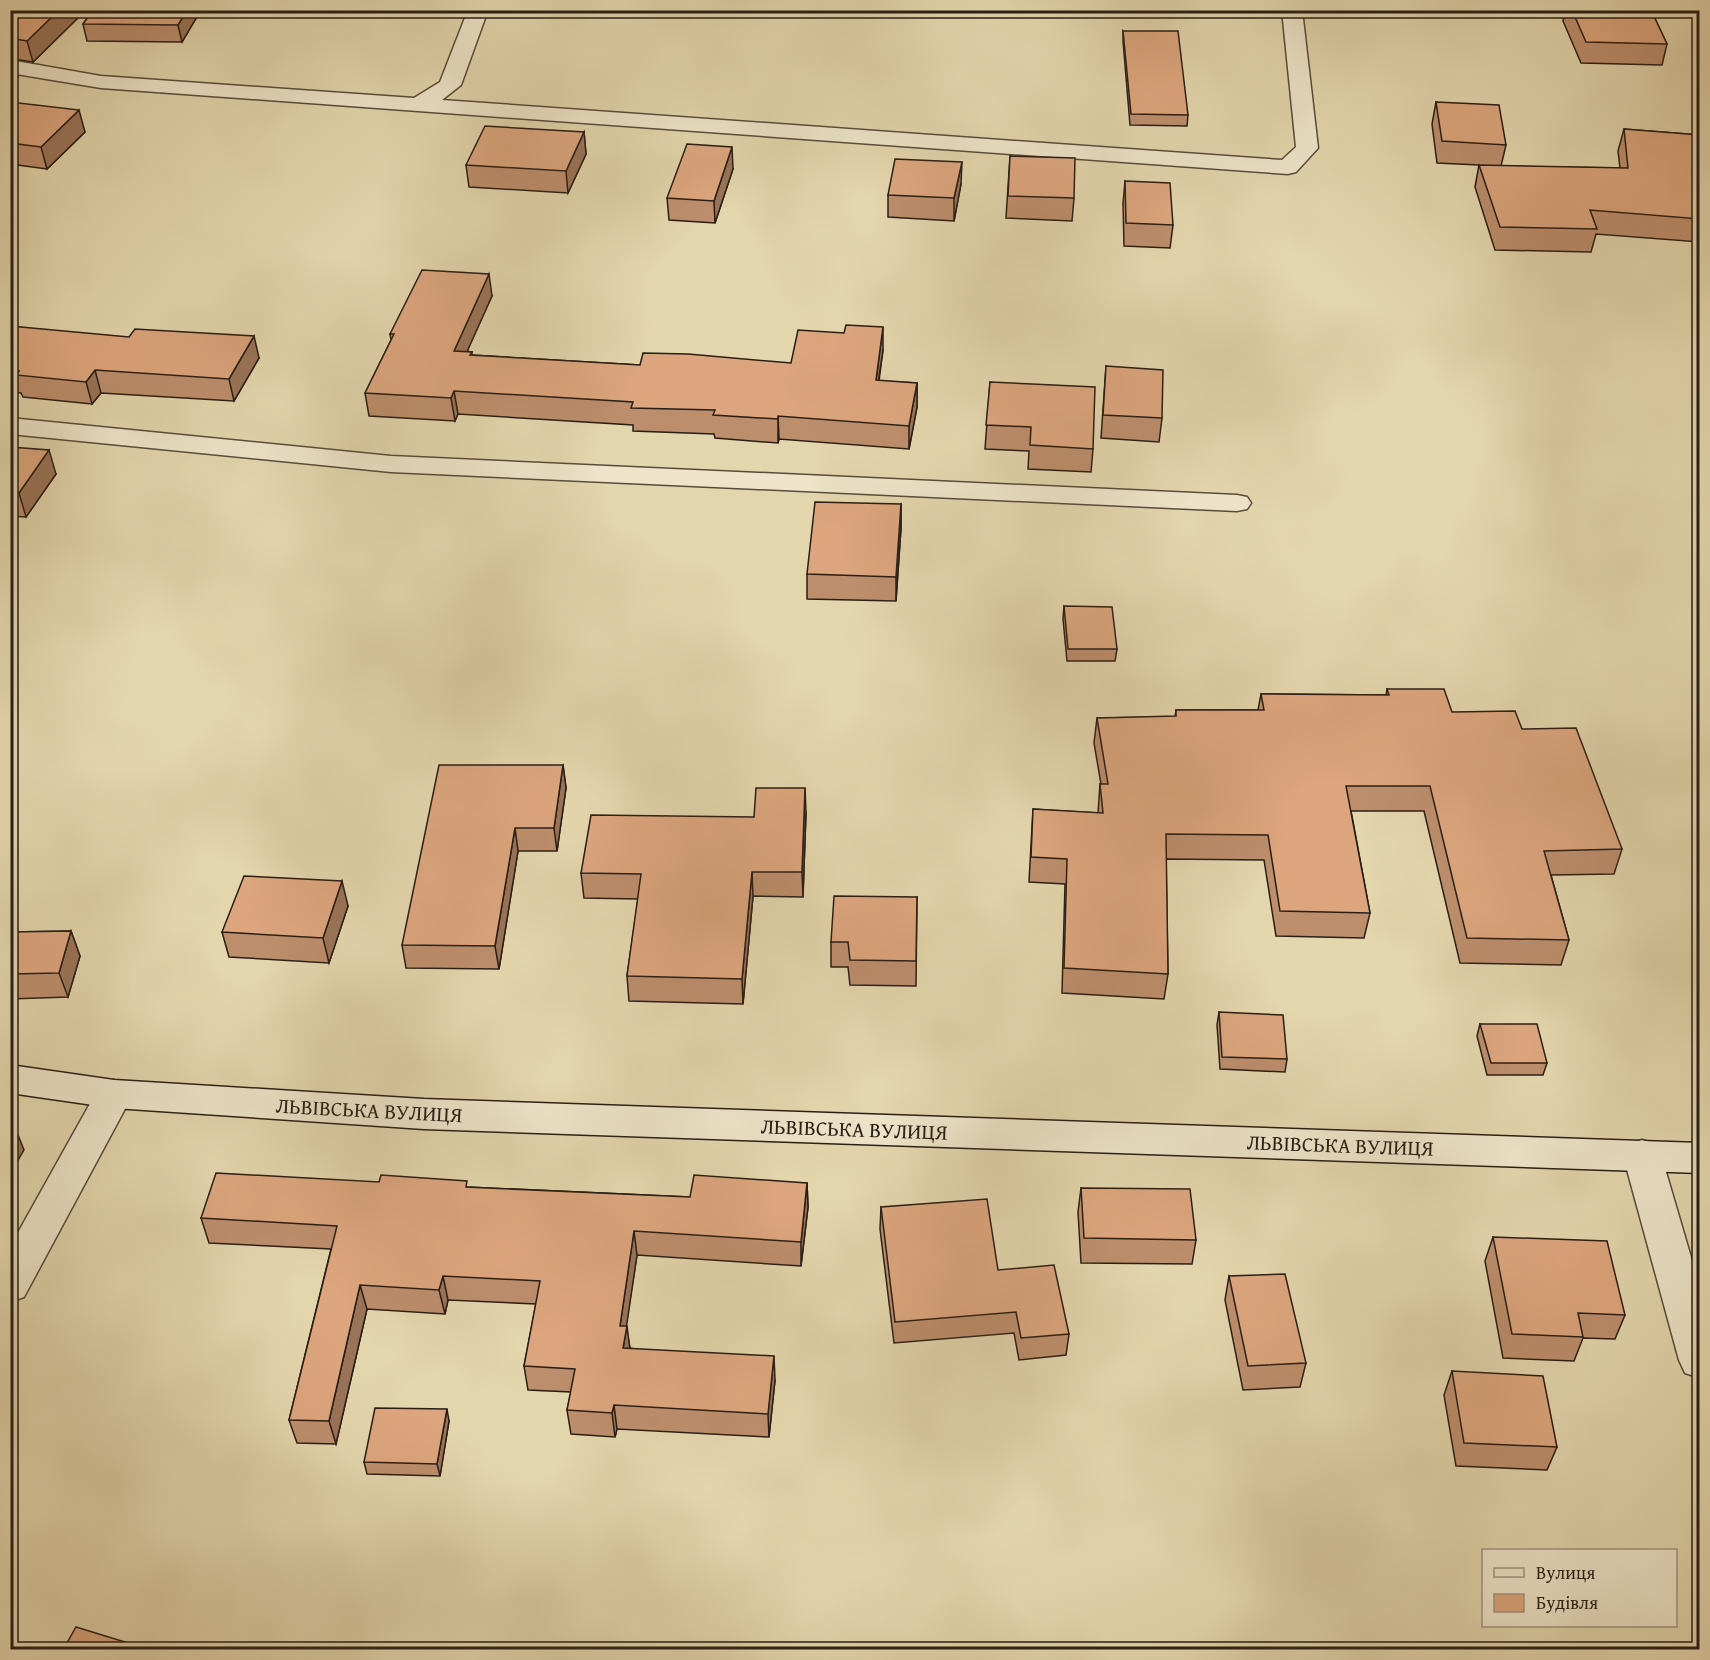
<svg xmlns="http://www.w3.org/2000/svg" width="1710" height="1660" viewBox="0 0 1710 1660" font-family="'Gentium Book Plus',serif">
  <style>
    .lines { fill: none; stroke-linecap: round; stroke-linejoin: round }
    .minor-casing { stroke: #574c3c; stroke-width: 3 }
    .secondary-casing { stroke: #281e17; stroke-width: 3 }
    .minor { fill: #ede4c9; fill-rule: evenodd }
    .secondary { fill: #ede4c9; fill-rule: evenodd }
    .wall { fill: #bd8e6c; stroke: #281e17; stroke-width: 1.5 }
    .shaded-wall { fill: #9a7458; stroke: #281e17; stroke-width: 1.5 }
    .building { fill: #dca57d; stroke: #281e17; stroke-width: 1.5 }
    .labels { text-anchor: middle; dominant-baseline: central; stroke-width: 4.5; stroke-linejoin: round; paint-order: stroke }
    .street-label { font-size: 21px; fill: #281e17; stroke: #ede4c9 }
  </style>
  <rect width="100%" height="100%" fill="#e3d5ac"/>
  <filter id="stains"><feTurbulence type="fractalNoise" baseFrequency=".00333" numOctaves="4"/><feColorMatrix values="0 0 0 0 .2 0 0 0 0 .09 0 0 0 0 .02 0 0 0 .5 -.17"/></filter>
  <radialGradient id="worn" r=".72"><stop offset=".6" stop-color="#630" stop-opacity="0"/><stop offset="1" stop-color="#630" stop-opacity=".3"/></radialGradient>
  <g class="lines">
    <g class="minor-casing">
      <path id="minor" d="M468 10H488L461 85 442 100 1282 160 1296 147 1282 10H1302L1318 148 1296 172 1288 174 101 88 10 73V60L101 76 414 98 440 82Z
        M10 418 391 456 1237 495 1247 497 1251 503 1247 509 1237 511 391 472 10 434Z
        M114 1080 127 1084 133 1094 24 1297 10 1302V1247L101 1084Z
        M1642 1140 1655 1144 1661 1155 1700 1288V1378L1685 1373 1679 1360 1623 1155 1629 1144Z"/>
    </g>
    <g class="secondary-casing">
      <path id="secondary" d="M10 1065 114 1080 424 1099 1700 1143V1173L424 1129 114 1108 10 1093Z"/>
    </g>
    <use href="#minor" class="minor"/>
    <use href="#secondary" class="secondary"/>
  </g>
  <path class="wall" d="M10 10H86L33 62 13 59 18 77 10 84Z
    M93 10H201L182 42 87 41 83 24Z
    M1565 10H1651L1667 44 1662 65 1581 63 1563 21Z
    M1123 31 1188 115 1187 126 1130 125 1123 41Z
    M10 102 85 132 47 169 10 164Z
    M1436 102 1506 145 1501 166 1620 168 1618 151 1624 129 1700 135V242L1596 234 1591 252 1495 250 1475 187 1479 165 1437 163 1432 124Z
    M584 132 586 154 568 193 469 187 466 165Z
    M1010 156 1074 198 1072 221 1006 218Z
    M733 169 715 223 669 220 667 198Z
    M1125 181 1173 225 1170 248 1124 246 1123 203Z
    M961 184 954 221 888 217V195Z
    M492 296 467 351 472 352V355L640 365 791 363 883 350 879 381 917 383V407L909 449 779 439 778 443 715 438 714 434 633 431V425L458 414 455 421 369 416 365 393 391 340 390 334Z
    M10 326 259 358 234 401 101 393 92 404 23 397 21 393 10 392Z
    M1106 366 1162 418 1159 442 1101 438Z
    M990 382 1093 449 1091 472 1028 469 1029 451 985 449Z
    M10 447 56 474 26 517 10 516Z
    M901 504V528L896 601 807 599V574Z
    M1064 606 1117 649 1115 661H1067L1063 619Z
    M1387 689 1452 712 1522 729 1622 849 1614 874 1551 875 1569 940 1561 965 1460 963 1424 811H1351L1370 913 1364 938 1276 936 1264 860 1166 859 1168 974 1164 999 1062 993 1065 884 1029 882 1033 809 1098 813 1100 784H1101L1094 743 1097 718 1175 717 1176 710H1258L1261 694 1386 695Z
    M563 765 566 788 557 851H518L499 969 406 968 402 945Z
    M806 812 803 897 753 896 743 1004 629 1001 627 976 638 899 584 898 581 873 754 817Z
    M917 897 916 986 850 985 848 967H831V942Z
    M348 906 329 963 229 957 222 932Z
    M71 931 80 956 68 997 10 999V932Z
    M1219 1012 1287 1059 1285 1072 1220 1069 1217 1025Z
    M1480 1024 1547 1063 1543 1075H1487L1477 1036Z
    M807 1183 808 1207 801 1266 637 1255 626 1326 630 1348 775 1380 769 1437 617 1429 615 1437 571 1434 567 1410 571 1392 528 1390 524 1366 536 1304 448 1300 445 1314 367 1309 336 1444 297 1443 289 1420 331 1249 209 1243 201 1218 468 1187 690 1197Z
    M1081 1188 1196 1240 1192 1264 1081 1263 1078 1212Z
    M881 1207 998 1270 1069 1334 1066 1355 1019 1360 1014 1333 894 1343 880 1229Z
    M1493 1237 1625 1315 1615 1339 1583 1338 1574 1361 1503 1358 1485 1261Z
    M1229 1276 1306 1363 1300 1387 1243 1390 1225 1300Z
    M1452 1371 1557 1447 1547 1470 1456 1466 1444 1395Z
    M449 1421 440 1476 367 1474 364 1462Z"/>
  <path class="shaded-wall" d="M59 10H86L33 62 27 41Z
    M187 10H201L182 42 178 25Z
    M12 55 18 77 10 84V57Z
    M79 110 85 132 47 169 41 147Z
    M584 132 586 154 568 193 566 171Z
    M732 147 733 169 715 223 714 201Z
    M962 162 961 184 954 221V198Z
    M489 274 492 296 457 374 454 351Z
    M883 327V350L875 403 876 380Z
    M254 336 259 358 234 401 229 379Z
    M95 370 101 393 92 404 86 382Z
    M917 383V407L909 449V426Z
    M454 391 458 414 455 421 451 398Z
    M778 416 779 439 778 443Z
    M49 450 56 474 26 517 19 493Z
    M901 504V528L896 601V577Z
    M563 765 566 788 557 851 554 828Z
    M805 788 806 812 803 897 802 872Z
    M515 828 518 851 499 969 495 946Z
    M752 872 753 896 743 1004 742 979Z
    M342 881 348 906 329 963 323 938Z
    M71 931 80 956 68 997 59 973Z
    M14 1125 24 1150 10 1174V1132Z
    M807 1183 808 1207 801 1266V1242Z
    M634 1231 637 1255 623 1350 620 1326Z
    M443 1276 448 1300 445 1314 439 1290Z
    M360 1285 367 1309 336 1444 329 1421Z
    M627 1326 630 1350 623 1348Z
    M774 1356 775 1380 769 1437 768 1414Z
    M614 1405 617 1429 615 1437 612 1413Z
    M447 1409 449 1421 440 1476 437 1464Z"/>
  <path class="building" d="M10 10H59L27 41 10 38Z
    M93 10H187L178 25 83 24Z
    M1572 10H1651L1667 44 1586 42Z
    M1123 31H1178L1188 115 1131 114Z
    M10 102 79 110 41 147 10 143Z
    M1436 102 1499 105 1506 145 1442 141Z
    M485 126 584 132 566 171 466 165Z
    M1624 129 1700 135V219L1590 210 1597 229 1500 227 1479 165 1628 168Z
    M687 144 732 147 714 201 667 198Z
    M1010 156 1075 158 1074 198 1008 196Z
    M895 159 962 162 954 198 888 195Z
    M1125 181 1170 183 1173 225 1126 223Z
    M422 270 489 274 454 351 472 352 470 355 640 365 643 353 688 354 791 363 798 330 844 333 846 325 883 327 876 380 917 383 909 426 778 416V419L713 415 715 410 631 408 633 402 454 391 451 398 365 393 394 334H390Z
    M10 326 129 337 135 329 254 336 229 379 95 370 86 382 16 375 19 371 10 370Z
    M1106 366 1163 370 1162 418 1103 415Z
    M990 382 1095 387 1093 449 1030 445 1031 427 986 425Z
    M10 447 49 450 19 493H10Z
    M815 502 901 504 896 577 807 574Z
    M1064 606 1112 607 1117 649H1068Z
    M1387 689H1444L1452 712 1515 711 1522 729 1576 728 1622 849 1544 851 1569 940 1467 938 1430 786H1346L1370 913 1280 911 1268 835 1166 834 1168 974 1064 968 1067 859 1031 857 1033 809 1103 813 1100 784H1108L1097 718 1176 716V710H1264L1261 694 1389 695Z
    M439 765H563L554 828H515L495 946 402 945Z
    M756 788H805L802 872H752L742 979 627 976 641 874 581 873 591 815 754 817Z
    M244 876 342 881 323 938 222 932Z
    M834 896 917 897 916 961 850 960 848 942H831Z
    M71 931 59 973 10 974V932Z
    M1219 1012 1283 1015 1287 1059 1222 1057Z
    M1480 1024H1537L1547 1063H1491Z
    M10 1125H14L10 1132Z
    M216 1173 379 1182 381 1175 467 1181 466 1187 690 1197 694 1175 807 1183 801 1242 634 1231 620 1326H627L623 1348 774 1356 768 1414 614 1405 612 1413 567 1410 575 1369 524 1366 540 1281 443 1276 439 1290 360 1285 329 1421 289 1420 337 1226 201 1218Z
    M1081 1188 1190 1189 1196 1240 1084 1238Z
    M987 1199 998 1270 1054 1265 1069 1334 1021 1338 1016 1312 895 1322 881 1207Z
    M1493 1237 1607 1241 1625 1315 1578 1313 1583 1337 1512 1334Z
    M1285 1274 1306 1363 1248 1366 1229 1276Z
    M1452 1371 1543 1376 1557 1447 1464 1443Z
    M375 1408 447 1409 437 1464 364 1462Z
    M76 1627 151 1650H63Z"/>
  <g class="labels">
    <g class="street-label">
      <text transform="translate(369 1110) rotate(3)">ЛЬВІВСЬКА ВУЛИЦЯ</text>
      <text transform="translate(854 1129) rotate(2)">ЛЬВІВСЬКА ВУЛИЦЯ</text>
      <text transform="translate(1340 1145) rotate(2)">ЛЬВІВСЬКА ВУЛИЦЯ</text>
    </g>
  </g>
  <rect width="1710" height="1660" fill="none" stroke="#e3d5ac" stroke-width="36"/>
  <rect x="12" y="12" width="1686" height="1636" fill="none" stroke="#281e17" stroke-width="3"/>
  <rect x="18" y="18" width="1674" height="1624" fill="none" stroke="#281e17" stroke-width="1.5"/>
  <rect x="1482" y="1549" width="195" height="78" fill="#ede4c9" stroke="#9e9582" stroke-width="1.5"/>
  <rect x="1494" y="1568" width="30" height="9" fill="#ede4c9" stroke="#9e9582" stroke-width="1.5"/>
  <text x="1536" y="1579" font-size="18" fill="#281e17">Вулиця</text>
  <rect x="1494" y="1594" width="30" height="18" fill="#dca57d" stroke="#9e9582" stroke-width="1.5"/>
  <text x="1536" y="1609" font-size="18" fill="#281e17">Будівля</text>
  <rect width="100%" height="100%" filter="url(#stains)"/>
  <rect width="100%" height="100%" fill="url(#worn)"/>
</svg>
